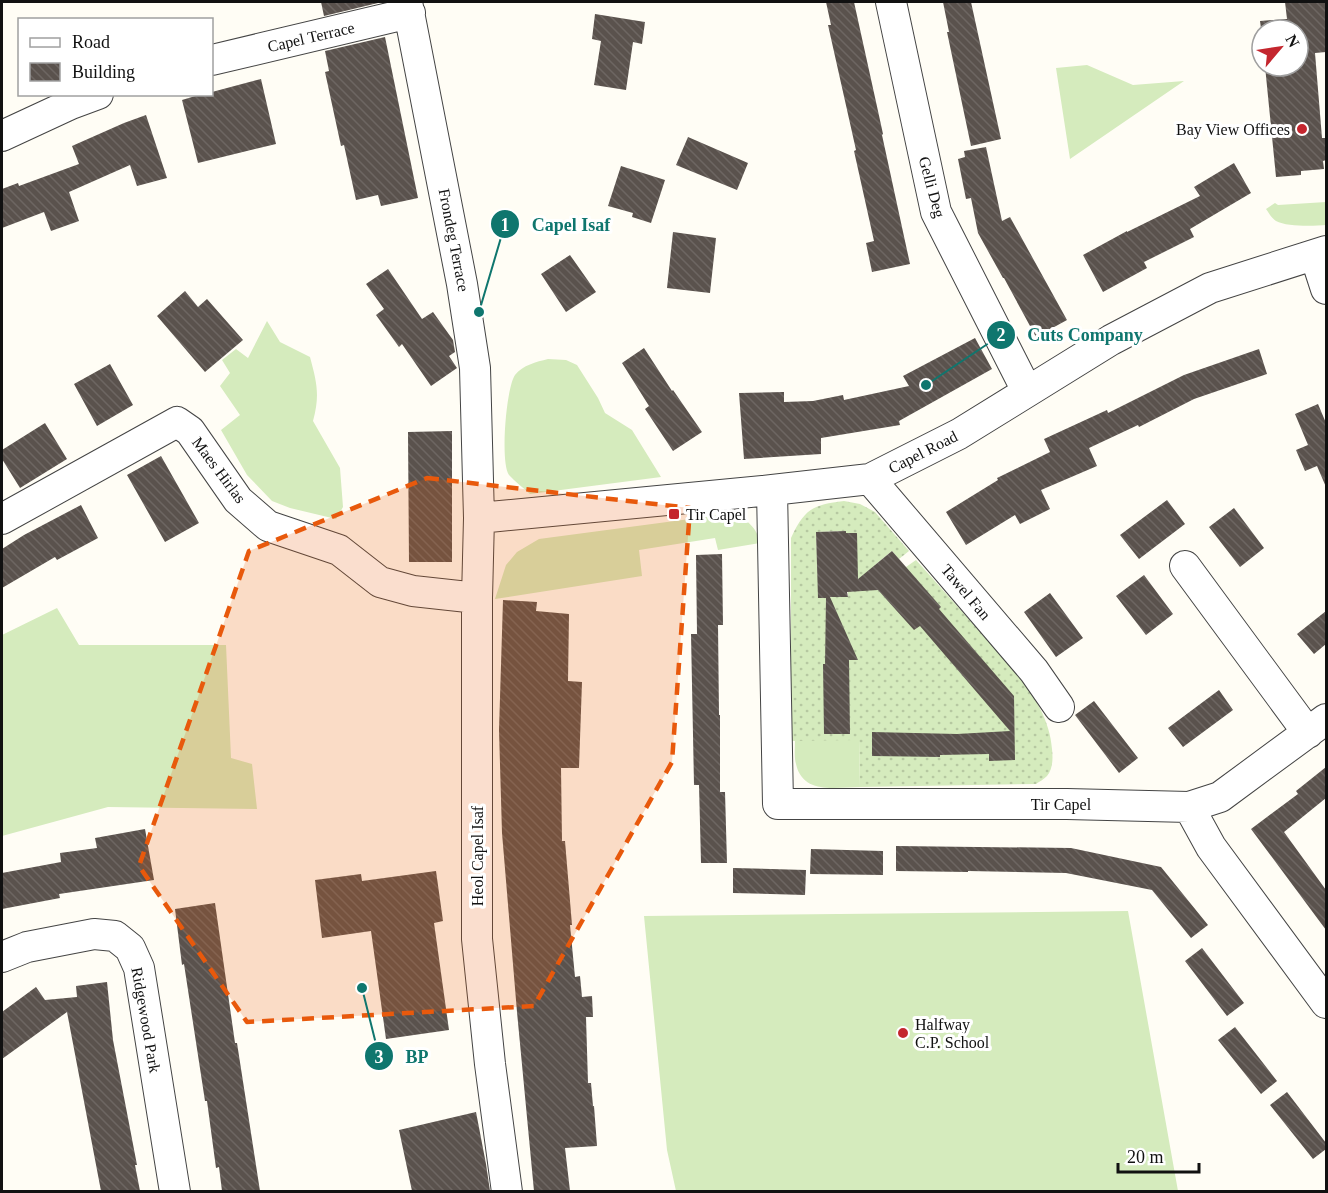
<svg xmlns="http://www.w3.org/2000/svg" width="1328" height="1193" viewBox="0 0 1328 1193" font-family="'Times New Roman',serif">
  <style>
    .grass { fill: #d5ebbd }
    .garden { fill: url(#garden-dots); fill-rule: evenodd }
    .building { fill: url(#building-back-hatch) }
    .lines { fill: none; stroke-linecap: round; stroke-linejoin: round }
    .minor-casing { stroke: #444; stroke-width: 32 }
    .minor { stroke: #fff; stroke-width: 30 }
    .marked { fill: #e8590c; fill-opacity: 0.2; stroke: #e8590c; stroke-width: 4.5; stroke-dasharray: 12 8; stroke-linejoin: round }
    .poi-dot { fill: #c4262e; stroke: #fff; stroke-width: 2 }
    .labels { text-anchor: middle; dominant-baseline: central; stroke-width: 6; stroke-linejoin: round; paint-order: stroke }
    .street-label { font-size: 16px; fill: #111; stroke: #fff }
    .poi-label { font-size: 16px; fill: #111; stroke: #fff; text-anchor: start }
    .leader { fill: none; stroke: #0f766e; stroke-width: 2 }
    .callout-dot { fill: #0f766e; stroke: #fff; stroke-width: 2 }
    .mark-label { font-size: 18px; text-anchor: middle; font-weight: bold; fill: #fff }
    .callout-label { font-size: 18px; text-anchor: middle; font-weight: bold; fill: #0f766e; stroke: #fff; stroke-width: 6; stroke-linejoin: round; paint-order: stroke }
  </style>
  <defs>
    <pattern id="garden-dots" width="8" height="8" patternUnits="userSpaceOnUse" patternTransform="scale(1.5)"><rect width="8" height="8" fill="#d5ebbd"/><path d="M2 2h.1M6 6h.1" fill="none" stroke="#b6c8a1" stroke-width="1.8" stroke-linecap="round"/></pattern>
    <pattern id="building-back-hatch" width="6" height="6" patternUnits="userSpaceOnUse" patternTransform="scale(1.5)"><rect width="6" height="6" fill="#5a524d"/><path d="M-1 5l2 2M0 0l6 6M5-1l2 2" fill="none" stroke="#6d6662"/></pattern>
  </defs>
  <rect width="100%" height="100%" fill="#fffdf5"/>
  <path class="grass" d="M1087 65 1133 85 1184 81 1070 159 1056 68Z
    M1326 202V225C1314 226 1287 227 1276 221 1272 219 1269 213 1266 209L1275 203 1278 205Z
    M267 321 280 342 310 357C317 383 320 395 313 421L340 468 343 507 336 519 290 508 272 501 247 475 221 430 240 415 220 386 230 373 222 360 236 349 248 358Z
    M548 359 566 360 577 365 598 398 605 413 632 430 661 477 530 494C524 488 515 482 509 475 500 463 506 388 515 375 523 365 536 362 548 359Z
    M735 513C747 521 757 527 760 543L718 550 715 538 639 550 642 576 495 599 506 565 517 552 539 539Z
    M57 608 79 645H226L231 758 252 764 257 809 108 807 2 836V635Z
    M795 740H859L860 787C835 787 803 795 796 764 794 757 795 748 795 740Z
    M1128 911 1178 1191H676L667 1150 644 916Z"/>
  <path class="garden" d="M844 501 860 504 875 512 909 551 899 559 892 551 875 565 906 567 916 560C936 582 955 604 975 626 1005 660 1049 701 1052 749 1053 758 1053 769 1047 776 1044 779 1039 782 1036 784L860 787 859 740 791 741V538C805 508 813 505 844 501ZM846 531 848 596 819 598 816 532Z"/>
  <path class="building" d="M321 2H378V3L324 16Z
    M826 2H854L878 111 883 134 882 135 910 264 872 272 866 243 874 241 854 151 856 150 828 25H831Z
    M943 2H971L1001 139 971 146 947 32H949Z
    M1285 2H1326V52L1315 53 1322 138H1326V160L1323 161 1324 169 1301 171V175L1276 177 1265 66H1298V30H1262V36L1260 21 1287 19Z
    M595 14 645 22 642 44 633 42 626 90 594 85 601 41 592 39Z
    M385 37 418 198 381 206 378 195 356 200 344 145 341 146 325 72 329 71 325 51Z
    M261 79 276 144 198 163 182 100 202 94H212V92Z
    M146 115 167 178 137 186 130 165 69 192 79 221 51 231 44 212 2 228V189L18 183 19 186 79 164 72 146 124 123Z
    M688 137 748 163 737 190 676 165Z
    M986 147 1002 221 1010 217 1067 320 1036 337 1004 278H1003L978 233 971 198 966 199 958 159 965 157 964 151Z
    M1234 163 1251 193 1190 229 1194 237 1144 262 1147 268 1103 292 1083 255 1127 231V232L1200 196 1194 187Z
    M621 166 665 180 651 223 632 217 633 213 608 206Z
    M673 232 716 238 710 293 667 288Z
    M570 255 596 292 566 312 541 274Z
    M388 269 422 319 433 312 453 340 455 352 449 356 457 368 431 386 402 344 399 347 376 315 384 309 366 284Z
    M185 291 198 307 207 299 243 340 205 372 157 316Z
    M975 338 992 369 899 421 900 425 821 438V454L744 459 739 393 784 392V402L813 401 843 395 844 400 909 386 903 376Z
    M644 348 672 391 673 390 702 432 673 451 645 409 649 406 622 363Z
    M1259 349 1267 374 1194 399 1139 427 1138 425 1089 448 1097 466 1041 490 1050 509 1020 524 1015 515 966 545 946 512 998 480 997 478 1050 452 1044 439 1107 410 1108 413 1184 375Z
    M110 364 133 405 97 426 74 384Z
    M1318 404 1326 423V487L1317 466 1305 471 1296 450 1308 445 1295 414Z
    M45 423 67 459 20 488 2 459V450Z
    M452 431V562H409L408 432Z
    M161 456 199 523 165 542 127 475Z
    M1167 500 1185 524 1139 559 1120 535Z
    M81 505 98 538 57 560 55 557 2 588V549L24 535Z
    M1234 508 1264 548 1240 567 1209 527Z
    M846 531V533H857L858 579 892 551 941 607 939 609 1014 696 1015 760 989 761V754L940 755V757L872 756V732L957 734 1010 731 920 626 914 630 878 590 847 592 848 597H830L858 660H849L850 734H824L823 664H825L826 598H818L816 532Z
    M722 554 723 625H718L719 715H720V792H725L727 863H701L699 785H694L691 634H697L696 555Z
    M1144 575 1173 614 1146 635 1116 596Z
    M1050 593 1083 638 1056 657 1024 612Z
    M503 600 537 602 536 611 569 614 568 681 582 682 579 768H561L562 841H565L572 925H570L575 977 580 976 582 997 592 996 593 1017H586L588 1083H591L593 1106H594L597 1146 565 1148 570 1191H534L517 1012 502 833 499 730Z
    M1326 611V644L1314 654 1297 634Z
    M1219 690 1233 710 1183 747 1168 728Z
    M1094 701 1138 758 1119 773 1075 715Z
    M1326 767V798L1284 832 1326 890V930L1251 829 1298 794 1296 791Z
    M145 829 154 880 59 894 60 898 2 909V873L61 862 60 853 97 848 95 838Z
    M896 846 1071 848 1161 867 1208 925 1191 938 1152 890 1066 873 968 871V872L896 871Z
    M811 849 883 851V875L810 874Z
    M733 868 806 870 805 895 733 893Z
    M436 871 443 921 434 923 449 1030 386 1039 371 931 322 938 315 880 361 874 362 881Z
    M215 903 235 1043H237L260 1191H222L219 1167 216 1168 207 1101H205L184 964 182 965 175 909Z
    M1202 948 1244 1003 1227 1016 1185 961Z
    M107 982 113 1040 137 1165H135L140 1191H101L67 1012 2 1059V1012L36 987 45 1000 77 997 76 986Z
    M1235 1027 1277 1081 1261 1094 1218 1040Z
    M1287 1092 1326 1143V1149L1313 1159 1270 1105Z
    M476 1112 486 1164 490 1191H412L399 1130Z"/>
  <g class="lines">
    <g class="minor-casing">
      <path id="minor" d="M407 2 462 284 475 368 479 518 477 598V939L490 1064 507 1192
        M891 2 936 212 1027 391
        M212 60 410 13
        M2 136 71 104 98 94
        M1315 255 1326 289
        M870 479 1034 671 1059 707
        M772 490 778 804H1067L1189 807 1211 847 1326 1003
        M479 518 772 490 870 479 959 434 1111 340 1210 288 1326 251
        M2 519 177 422 190 431 238 500 268 526 339 550 380 582 413 591 477 598
        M1185 566 1308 733
        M1189 807 1220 797 1326 719
        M2 957 27 947 94 934 115 936 130 948 139 968 175 1192"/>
    </g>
    <use href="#minor" class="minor"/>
  </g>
  <path class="marked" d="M427 478 690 508 672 762 534 1006 247 1022 139 866 249 551Z"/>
  <g class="poi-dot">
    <circle cx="1302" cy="129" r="6"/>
    <rect x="668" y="508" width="12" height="12" rx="3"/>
    <circle cx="903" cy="1033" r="6"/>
  </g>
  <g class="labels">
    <g class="street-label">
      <text transform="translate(311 37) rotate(-13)">Capel Terrace</text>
      <text transform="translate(932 187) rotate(75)">Gelli Deg</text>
      <text transform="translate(454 240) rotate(79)">Frondeg Terrace</text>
      <text transform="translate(923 452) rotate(-27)">Capel Road</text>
      <text transform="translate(219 470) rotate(53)">Maes Hirlas</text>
      <text transform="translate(966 592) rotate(50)">Tawel Fan</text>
      <text x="1061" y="804">Tir Capel</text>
      <text transform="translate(477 856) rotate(-90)">Heol Capel Isaf</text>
      <text transform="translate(146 1020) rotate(80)">Ridgewood Park</text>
    </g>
    <g class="poi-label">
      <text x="1290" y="129" text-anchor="end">Bay View Offices</text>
      <text x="686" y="514">Tir Capel</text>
      <text x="915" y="1024">Halfway<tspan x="915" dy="18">C.P. School</tspan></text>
    </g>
  </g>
  <path class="leader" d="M479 312L505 224M926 385L1001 335M362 988L379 1056"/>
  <g class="callout-dot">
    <circle cx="479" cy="312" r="6"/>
    <circle cx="926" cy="385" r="6"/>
    <circle cx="362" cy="988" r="6"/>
    <circle cx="505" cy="224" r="15"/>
    <circle cx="1001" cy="335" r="15"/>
    <circle cx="379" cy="1056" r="15"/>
  </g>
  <g class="mark-label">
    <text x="505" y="231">1</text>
    <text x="1001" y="341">2</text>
    <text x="379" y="1063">3</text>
  </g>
  <g class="callout-label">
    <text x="571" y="231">Capel Isaf</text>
    <text x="1085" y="341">Cuts Company</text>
    <text x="417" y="1063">BP</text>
  </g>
  <rect width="1328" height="1193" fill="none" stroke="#111111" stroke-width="6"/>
  <rect x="18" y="18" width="195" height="78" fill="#ffffff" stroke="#a0a0a0" stroke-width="1.5"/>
  <rect x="30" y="38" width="30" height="9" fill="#ffffff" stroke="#a0a0a0" stroke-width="1.5"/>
  <text x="72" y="48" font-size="18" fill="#111111">Road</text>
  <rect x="30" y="63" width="30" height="18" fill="url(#building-back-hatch)" stroke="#a0a0a0" stroke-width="1.5"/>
  <text x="72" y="78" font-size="18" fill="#111111">Building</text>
  <g transform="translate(1280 48) rotate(61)"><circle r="28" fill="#ffffff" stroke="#a0a0a0" stroke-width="1.5"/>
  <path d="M0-4.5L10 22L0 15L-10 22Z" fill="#c4262e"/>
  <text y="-9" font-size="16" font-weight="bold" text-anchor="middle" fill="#111111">N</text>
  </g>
  <path d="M1118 1163v9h81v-9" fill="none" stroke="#111111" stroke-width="3"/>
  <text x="1127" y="1163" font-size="18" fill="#111111" stroke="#ffffff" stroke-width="4.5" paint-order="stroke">20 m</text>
</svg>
